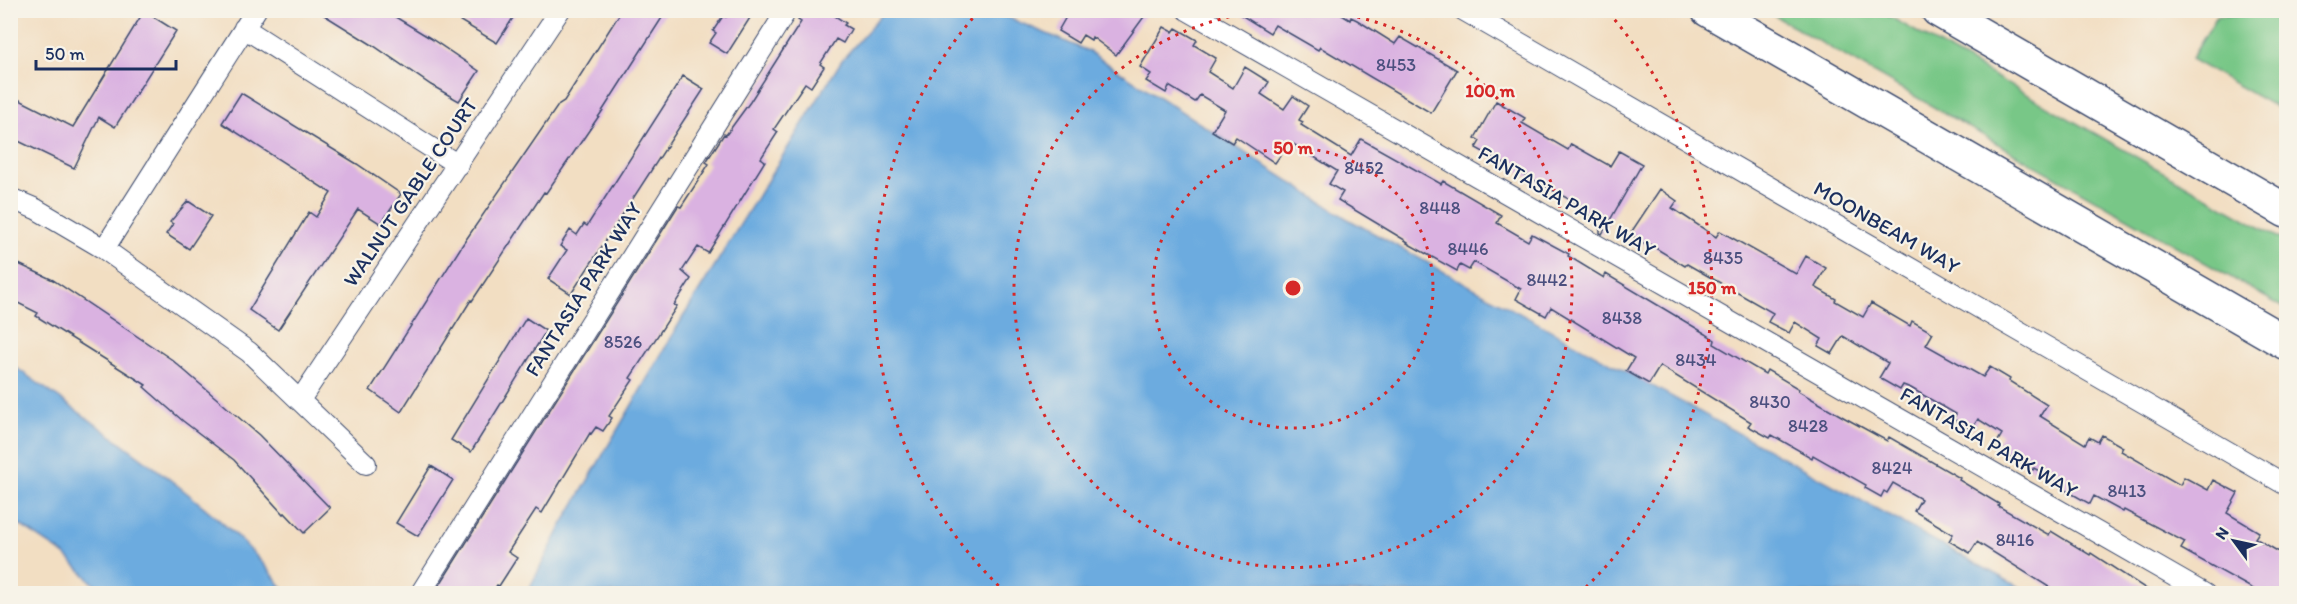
<svg xmlns="http://www.w3.org/2000/svg" width="2297" height="604" viewBox="0 0 2297 604" font-family="Itim,sans-serif">
  <style>
    .green { fill: #78c787; stroke: #4a7b72; stroke-width: 1.5 }
    .water { fill: #6cabdf; stroke: #446d9e; stroke-width: 1.5 }
    .building { fill: #dab2e1 }
    .lines { fill: none; stroke-linecap: round; stroke-linejoin: round }
    .street-casing { stroke: #3b496d; stroke-width: 22 }
    .highway-casing { stroke: #3b496d; stroke-width: 36 }
    .street { stroke: #fff; stroke-width: 20 }
    .highway { stroke: #fff; stroke-width: 33 }
    .ring { fill: none; stroke: #d62828; stroke-width: 3; stroke-dasharray: 3 6 }
    .labels { text-anchor: middle; dominant-baseline: central; stroke-width: 4.5; stroke-linejoin: round; paint-order: stroke }
    .number-label { font-size: 18px; fill: #4b507f }
    .street-label { font-size: 21px; fill: #1b2f5e; stroke: #f7f3e8 }
    .centre { fill: #d62828; stroke: #f7f3e8; stroke-width: 3 }
    .ring-label { font-size: 18px; text-anchor: middle; font-weight: bold; fill: #d62828; stroke: #f7f3e8; stroke-width: 4.5; stroke-linejoin: round; paint-order: stroke }
  </style>
  <rect width="100%" height="100%" fill="#f7f3e8"/>
  <filter id="ink" filterUnits="userSpaceOnUse"><feTurbulence type="fractalNoise" baseFrequency=".0167" numOctaves="2"/><feDisplacementMap in="SourceGraphic" scale="12" xChannelSelector="R" yChannelSelector="G"/><feConvolveMatrix kernelMatrix="1 2 1 2 8 2 1 2 1" color-interpolation-filters="sRGB"/></filter>
  <filter id="wash" filterUnits="userSpaceOnUse"><feTurbulence type="fractalNoise" baseFrequency=".008" numOctaves="4" result="noise"/><feDisplacementMap in="SourceGraphic" scale="24" xChannelSelector="R" yChannelSelector="G"/><feGaussianBlur stdDeviation="1.35" result="paint"/><feColorMatrix in="noise" values="0 0 0 0 0 0 0 0 0 0 0 0 0 0 0 0 0 1.4 0 .05"/><feComposite in="paint" operator="in"/></filter>
  <g filter="url(#wash)">
    <rect width="100%" height="100%" fill="#f2dec2"/>
    <path class="green" d="M1766 11H1880L2286 242V309Z
      M2286 13V113L2191 59 2217 16Z"/>
    <path class="water" d="M886 10 992 11 1088 51 1346 218 2030 593H527L562 525 683 317 842 60Z
      M11 364C67 404 123 442 177 485 216 516 255 549 284 590L283 593H103L64 554 11 519Z"/>
    <g id="blocks">
      <path class="building" d="M316 10H384L430 38 479 71 459 101 431 85 374 46Z
        M442 10H518L497 43Z
        M622 10H667L601 113 546 193 544 192 472 301 471 300 401 412 370 390 463 244 559 104 564 101Z
        M730 10H755L727 54 709 43 716 33 713 31 723 16 726 17Z
        M804 10H826L846 23 844 25 851 29 843 43 836 39 820 64 824 67 811 87 805 83 774 129 778 132 761 158 765 161 708 253 698 247 682 271 691 279 674 305 677 306 630 378 633 380 609 416 612 418 603 431 596 427 591 434 590 433 542 513 536 509 508 552 517 558 499 586 497 585 491 594H434L678 206 681 207 709 164 706 162 724 134 726 135 750 102 783 50 801 22 798 20Z
        M1070 10H1149L1116 55 1092 37 1091 40 1083 35 1078 43 1058 31Z
        M1233 10H1334L1350 20 1351 17 1357 20 1395 44 1400 37 1457 70 1431 113 1320 47 1318 50 1275 25 1270 33Z
        M144 11 176 31 115 127 99 117 74 168 10 137V95L73 127Z
        M1164 27 1173 32 1176 28 1197 40 1194 45 1216 58 1208 72 1233 88 1245 67 1269 82 1261 94 1284 109 1293 96 1308 106 1299 120 1303 122 1301 125 1351 156 1361 139 1441 184 1443 181 1501 215 1497 223 1528 241 1532 234 1569 254 1568 256 1604 278 1606 274 1706 334 1715 340 1714 344 1765 374 1767 370 1799 389 1798 391 1845 418 1887 441 1889 437 1960 478 1959 480 1999 504 1998 506 2049 535 2051 531 2090 555 2091 553 2154 594H2060L1977 542 1970 553 1949 541 1953 534 1914 511 1921 499 1893 483 1887 493 1884 491 1881 497 1865 488 1866 485 1813 455 1812 458 1772 435 1770 438 1748 426 1751 422 1660 366 1649 384 1626 371 1634 358 1551 307 1546 316 1516 299 1521 289 1474 262 1469 270 1460 265 1457 271 1407 243 1408 242 1338 200 1343 192 1329 184 1337 171 1290 142 1275 163 1236 137 1232 143 1212 131 1225 110 1200 95 1195 102 1169 86 1166 93 1146 81 1151 74 1140 67Z
        M683 76 704 89 571 294 548 279 567 250 560 246 570 230 577 235 584 224 587 226Z
        M241 93 357 164 401 194 381 224 358 209 278 330 249 310 309 212 316 217 331 193 222 123Z
        M1496 101 1525 118 1522 123 1568 150 1571 144 1610 166 1619 151 1642 164 1602 234 1600 233V222L1583 212 1585 208 1476 148 1480 141 1475 138Z
        M1660 189 1677 201 1672 208 1716 237 1720 231 1796 274 1806 256 1826 268 1815 287 1836 299 1835 301 1863 317 1871 303 1910 326 1912 321 1933 333 1926 345 1983 377 1990 367 2010 379 2009 381 2047 405 2040 416 2085 444 2089 437 2098 442 2102 435 2123 447 2121 451 2180 485 2184 477 2208 490 2213 480 2238 493 2227 513 2259 532 2255 538 2286 556V588L2283 594H2262L2181 549 2185 542 2124 510 2123 512 2094 496 2090 504 2060 487 2062 484 2034 468 2033 470 2010 456 2009 458 1994 448 2002 434 1978 419 1971 430 1953 419 1956 414 1911 388 1903 385 1900 390 1879 378 1888 363 1843 336 1832 354 1818 346 1822 339 1795 322 1789 333 1768 322 1773 313 1687 264 1685 266 1649 244 1647 246 1630 234Z
        M188 201 211 216 189 249 166 234 173 224 170 222Z
        M10 260 53 280 171 359 259 435 330 508 304 533 285 513 283 514 234 460 183 421 144 387 146 385 36 316 38 313 10 299Z
        M526 318 546 331 471 452 451 440Z
        M431 466 453 480 418 536 396 523Z"/>
    </g>
  </g>
  <g filter="url(#ink)">
    <use href="#blocks" fill-opacity="0" stroke="#3b496d" stroke-width="1.5"/>
    <g class="lines">
      <g class="street-casing">
        <path id="street" d="M1187 10 2205 594
          M1463 10 2286 485
          M244 28 458 165
          M10 198 36 209 104 249 249 352 366 464
          M104 249 256 10
          M300 400 560 10
          M420 594 787 10"/>
      </g>
      <g class="highway-casing">
        <path id="highway" d="M1708 10 2286 343
          M1938 10 2286 211"/>
      </g>
      <use href="#street" class="street"/>
      <use href="#highway" class="highway"/>
    </g>
  </g>
  <g class="ring">
    <circle cx="1293" cy="288" r="140"/>
    <path d="M1322 11A279 279 0 1 1 1264 11"/>
    <path d="M1005 592A419 419 0 0 1 977 13M1609 13A419 419 0 0 1 1581 592"/>
  </g>
  <g class="labels">
    <g class="number-label">
      <text x="1396" y="65">8453</text>
      <text x="1364" y="168">8452</text>
      <text x="1440" y="208">8448</text>
      <text x="1468" y="249">8446</text>
      <text x="1723" y="258">8435</text>
      <text x="1547" y="280">8442</text>
      <text x="1622" y="318">8438</text>
      <text x="623" y="342">8526</text>
      <text x="1696" y="360">8434</text>
      <text x="1770" y="402">8430</text>
      <text x="1808" y="426">8428</text>
      <text x="1892" y="468">8424</text>
      <text x="2127" y="491">8413</text>
      <text x="2015" y="540">8416</text>
    </g>
    <g class="street-label">
      <text transform="translate(410 192) rotate(-56)">WALNUT GABLE COURT</text>
      <text transform="translate(1567 201) rotate(30)">FANTASIA PARK WAY</text>
      <text transform="translate(1887 227) rotate(30)">MOONBEAM WAY</text>
      <text transform="translate(583 289) rotate(-58)">FANTASIA PARK WAY</text>
      <text transform="translate(1989 442) rotate(30)">FANTASIA PARK WAY</text>
    </g>
  </g>
  <circle cx="1293" cy="288" r="9" class="centre"/>
  <g class="ring-label">
    <text x="1490" y="97">100 m</text>
    <text x="1293" y="154">50 m</text>
    <text x="1712" y="294">150 m</text>
  </g>
  <rect width="2297" height="604" fill="none" stroke="#f7f3e8" stroke-width="36"/>
  <g transform="translate(2234 541) rotate(303)" stroke="#f7f3e8" stroke-width="4.5" paint-order="stroke">
  <path d="M0-4.5L10 22L0 15L-10 22Z" fill="#1b2f5e"/>
  <text y="-9" font-size="16" font-weight="bold" text-anchor="middle" fill="#1b2f5e">N</text>
  </g>
  <path d="M36 60v9h140v-9" fill="none" stroke="#1b2f5e" stroke-width="3"/>
  <text x="45" y="60" font-size="18" fill="#1b2f5e" stroke="#f7f3e8" stroke-width="4.5" paint-order="stroke">50 m</text>
</svg>
